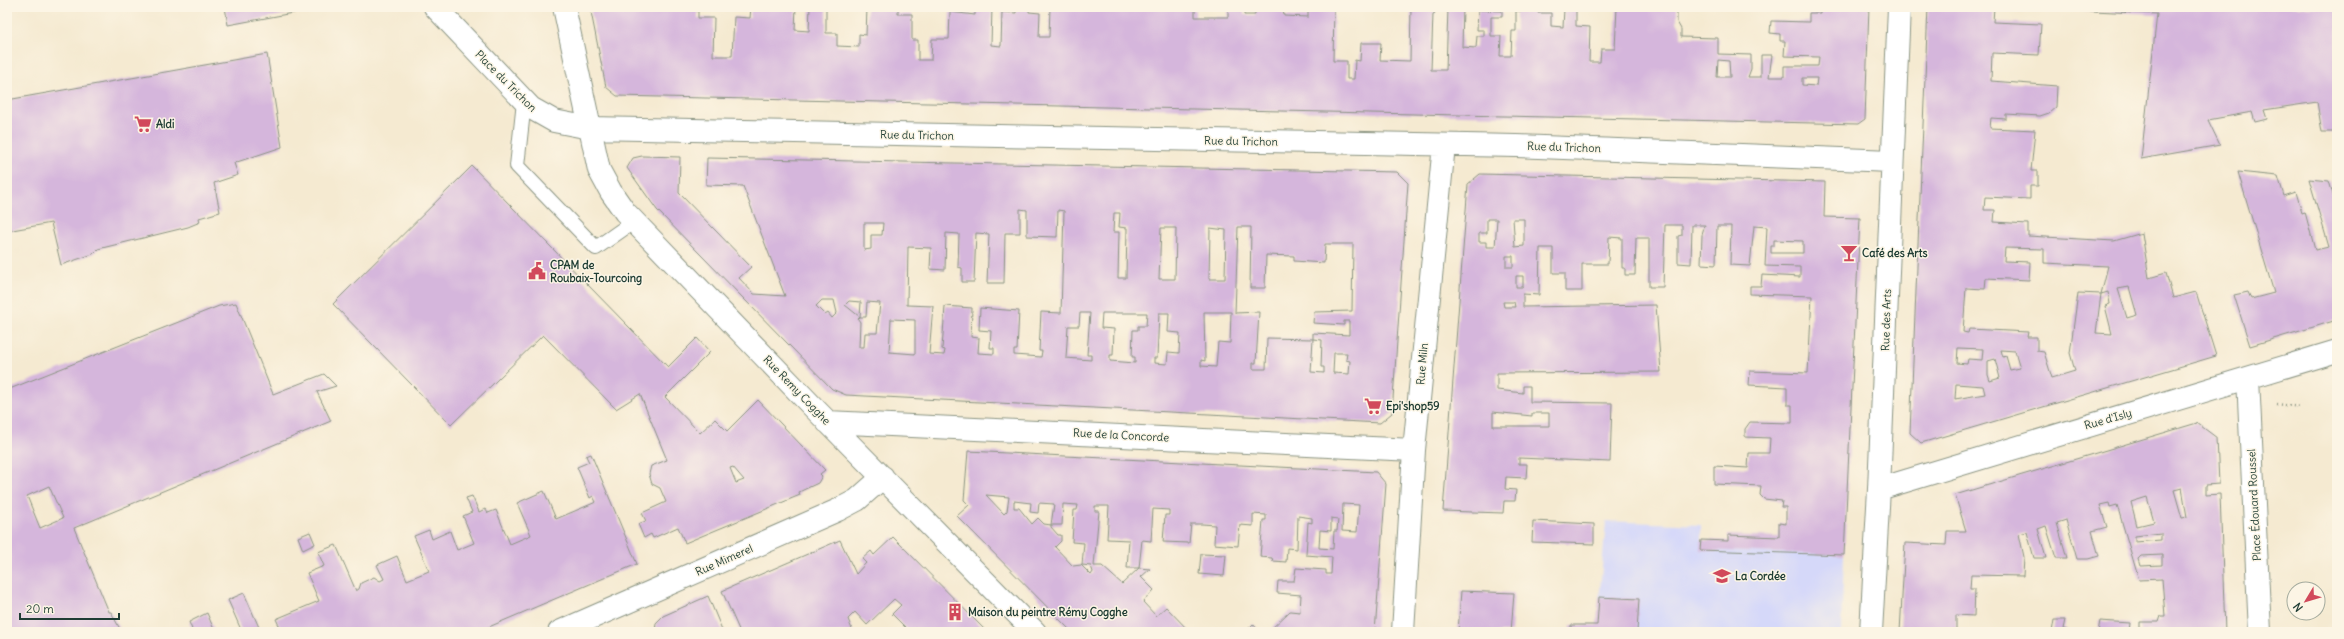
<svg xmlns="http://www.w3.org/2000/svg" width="2344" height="639" viewBox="0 0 2344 639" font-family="Delius,sans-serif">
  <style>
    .built { fill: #d5d8f9 }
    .building { fill: #d5b6dc; fill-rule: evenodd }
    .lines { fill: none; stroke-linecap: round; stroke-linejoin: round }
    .service-casing { stroke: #8a9482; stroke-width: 16 }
    .minor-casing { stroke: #8a9482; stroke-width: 24 }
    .path { stroke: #8a9482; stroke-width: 2.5; stroke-dasharray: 1 3; stroke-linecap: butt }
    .service { stroke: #fff; stroke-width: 14 }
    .minor { stroke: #fff; stroke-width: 22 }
    .labels { text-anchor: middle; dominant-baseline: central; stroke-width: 3; stroke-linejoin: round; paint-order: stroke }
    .street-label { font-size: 11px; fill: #1f3d34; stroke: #fcf5e5 }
    .poi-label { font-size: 11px; font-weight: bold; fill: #1f3d34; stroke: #fcf5e5; text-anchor: start }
  </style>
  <rect width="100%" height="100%" fill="#fcf5e5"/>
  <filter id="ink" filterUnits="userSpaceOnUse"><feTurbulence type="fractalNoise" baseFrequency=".025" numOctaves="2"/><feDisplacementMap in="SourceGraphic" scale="8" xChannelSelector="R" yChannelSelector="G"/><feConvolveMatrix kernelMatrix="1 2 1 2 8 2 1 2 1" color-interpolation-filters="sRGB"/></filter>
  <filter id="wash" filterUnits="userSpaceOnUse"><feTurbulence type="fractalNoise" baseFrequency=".012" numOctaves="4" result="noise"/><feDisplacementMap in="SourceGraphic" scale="16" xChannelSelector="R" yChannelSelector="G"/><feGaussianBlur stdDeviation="0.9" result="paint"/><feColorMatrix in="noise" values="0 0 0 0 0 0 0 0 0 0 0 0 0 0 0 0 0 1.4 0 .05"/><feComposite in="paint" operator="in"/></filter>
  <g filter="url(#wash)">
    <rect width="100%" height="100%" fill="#f5ead1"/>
    <path class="built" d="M1606 521 1701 525V550L1844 555 1841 632H1571V625H1597Z"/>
    <g id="blocks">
      <path class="building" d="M225 7H308L309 10 228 25Z
        M590 7H698V18H714L713 56H732L734 17 750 18 751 7H796L795 30 809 31 810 7H826V33H837V46L859 47V34L866 35 867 8 898 7V14H912V40H918V60H931L932 39H949L950 12 975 15V7H992L991 45 1001 46 1002 12 1016 13V7H1029V12L1040 13 1039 37H1049L1050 7H1191L1195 10V17H1228V7H1244V15H1255V10H1283L1284 16 1308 17V7H1334L1333 61H1347V79H1354L1355 60 1360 61 1361 43H1381L1380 60 1410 61 1411 7H1435V13L1433 14 1431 70H1446L1448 8H1463L1462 47 1476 48 1477 36H1484V30H1477L1478 10 1502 11V17H1491V36H1501L1500 56H1511L1512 31H1516V11H1527V7H1538V13H1551V26L1563 27 1564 9H1576V26L1590 27 1589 62H1600L1601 49H1615L1617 7H1662L1677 8V22L1681 29V37L1718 38V54L1751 55V69L1748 77H1761V55H1772L1769 77H1784V66H1818L1819 57 1784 56 1785 41H1780V34L1770 33 1771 21 1809 22V13H1820V7H1869L1865 119 1858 124 617 96 606 87ZM1718 60 1729 61 1730 77H1717ZM1802 78H1817L1816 86 1802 85Z
        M1928 7H1994L1993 22 2041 24 2039 55 1992 53 1991 81 2057 86 2056 107 2049 113 2040 116 2006 114V119L1991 118 1990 128 2035 130 2031 171H2038V186H2030V199L1985 197 1984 210H1995L1994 222 2028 224V236L2114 241 2142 233 2149 278 2166 273 2173 298 2196 292 2216 356 1921 443 1910 433ZM2005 248 2044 249V263L2108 266 2101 294 2108 292 2110 304 2105 306 2112 334 2096 333 2101 294 2078 293 2070 353 2075 371 2052 378 2044 352 2037 351V337H2027L2028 332 1969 329 1968 333 1963 332 1966 288 1985 289 1986 278 2029 280 2030 262 2004 261ZM2129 287 2137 315 2127 318 2118 289ZM1958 348 1983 349 1982 360 1968 359 1967 364 1957 363ZM2001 350 2015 351 2020 368 2010 370 2006 356 2003 357ZM1995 359 2000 378 1990 381 1988 375V361ZM1956 384 1983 386 1985 394 1955 399Z
        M2008 7H2337V132H2322L2317 102 2264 110 2267 119 2255 122 2252 112 2208 120 2220 145 2141 159 2157 14Z
        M267 54 282 147 234 163 238 175 214 183 220 212 199 218 200 222 188 227 98 249 93 254 61 265 51 223 7 231V100Z
        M642 156 680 157 679 193 751 267 739 278 754 294 785 296 743 186 706 185 707 158 1397 172 1408 183 1392 413 1380 423 846 395 832 389 657 210 627 168 633 158ZM1020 209 1027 210V236L1057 237 1058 210 1064 211 1061 313 1041 312 1039 351H1042L1041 357 1014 355V350H1017L1019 311 980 308 979 330 991 331 990 348H994V354L978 353 979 338 971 337 972 308 945 306 942 349 945 350 944 355 929 354 933 306 907 305 908 247 931 248 930 269 945 270 946 233 959 234 958 267 962 268V282H974L976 233 989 234 987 283H1004L1005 233H1020ZM1114 213H1120L1119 227 1127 228 1126 278H1118L1119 232H1113ZM864 223H883L882 235H871V249L864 250ZM1238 227H1251L1250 288H1265L1266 255 1294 256V261L1324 263 1325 244H1353L1352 311 1314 312 1313 323 1344 325V321H1349V335L1313 333V339L1267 338 1266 369H1253V363H1256L1259 312 1235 313ZM1161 228H1176L1175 279H1159ZM1210 228 1226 230 1225 279H1209ZM822 300H834L837 313 832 318 828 313 825 315 816 306ZM849 301 861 302 860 317H866L867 302 880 303 877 333H865L864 347H859L860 322 858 319 860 317 845 305ZM1204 312H1231L1230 343 1218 342 1216 367 1201 366V360L1205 361ZM1080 313H1090L1087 355H1091V360L1066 358 1068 326H1079ZM1102 313H1147L1146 326H1138V330H1133L1132 357H1135V363L1110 361V355H1113L1114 329 1101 328ZM1159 313H1169L1168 332 1180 333 1179 353 1168 352 1167 364 1154 363V358H1157ZM891 319 915 320V354L889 352ZM1313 339 1322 340 1321 367H1324V373L1311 372ZM1334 353H1347L1346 360 1350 361 1349 374 1333 373Z
        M472 166 668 367 697 338 710 352 665 397 700 433 715 419 727 431 758 400 825 470 820 474 822 476 818 483 799 492 800 495 685 543 678 527 653 538 651 534 644 538 638 524 646 521 642 513 666 502 660 488 652 484 649 474 651 466 667 460 640 394 616 409 543 335 451 425 333 304ZM733 467 744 480 736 483 730 468Z
        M2238 172 2278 176 2284 196 2296 192 2302 213 2305 212 2315 250 2329 247 2309 179 2329 181 2337 208V320L2250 346 2234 295 2248 292 2251 299 2274 293Z
        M1480 174 1825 182 1824 217 1860 218 1844 555 1700 550 1701 540 1728 541V535L1779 537V523L1786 524V507H1781L1782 501 1764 499 1760 495 1761 486 1714 484V466L1748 468 1749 453H1769L1770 438 1745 437V429L1750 422 1792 423V405H1787V387L1749 385 1750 371 1808 373 1812 296 1750 294V286H1761L1762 275 1800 277V267L1765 266 1767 227 1754 226 1750 266 1730 265 1731 226H1717L1716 265 1701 264 1702 235 1705 225H1692L1691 264 1678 263V236L1682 235V225H1665L1663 287H1649V238H1636L1635 275H1625V268H1622V238L1609 237 1608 264H1582V291H1565V273H1553V248H1540L1539 295 1523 294V307L1656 305 1661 372 1497 373V390L1523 393V386H1530V402L1612 403 1610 462 1519 458V464H1527L1526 478 1506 477 1505 489 1516 490 1515 501H1504L1503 513 1443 511 1468 184ZM1487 219H1497L1495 247H1486V242H1479V233H1487ZM1513 219H1524V246L1515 247ZM1774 240 1803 241V253H1771V246H1774ZM1506 256H1513V267H1506ZM1516 276H1523V287H1516ZM1503 302H1514L1515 307H1504ZM1493 412 1532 416V413H1549V426H1493Z
        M236 303 273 394 324 374 336 386 317 392 331 421 74 528 109 612H111L120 629 113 632H12L7 620V390L219 306ZM49 486 63 518 40 528 27 496Z
        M2197 423 2217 438 2219 484 2206 485V495L2220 494 2225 632H2140V622H2159L2161 616H2165L2162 579 2139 580 2117 505 2110 507 2109 503 2100 505 2107 527 2092 531 2099 556 2088 559H2077L2066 520 2057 523 2067 558H2056L2046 526 2038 529 2046 558H2034L2027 532 2019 534 2024 557 2023 576 1971 575 1970 589H1975L1974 616 1956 615V632H1900L1905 543 1946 545 1947 531H1966L1955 495ZM2182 488 2187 517 2182 518 2174 490ZM2147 497 2154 522 2137 526 2131 502ZM2161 533V540L2135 542V536ZM2162 555V565L2140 566 2138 559 2141 556Z
        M968 451 1376 472 1386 484 1375 632H1268L1290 611 1300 612 1301 595 1277 593 1278 581H1294L1296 568 1326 570V574H1331L1332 557 1306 555 1308 522 1312 523V518L1298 516 1297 549 1287 548 1286 562 1273 561 1272 558 1260 557 1263 520H1266V515L1253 514V526L1240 525 1238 546 1214 544 1215 525 1202 524H1191L1189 543 1163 542 1165 515H1169V510L1153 509 1151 541 1142 540 1139 568 1150 569 1141 577 1154 590 1143 602 1156 616 1166 607 1190 632H1072L957 516 969 505 964 500ZM986 495 1009 497 1007 511 1004 514ZM1014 501 1031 503 1030 512 1038 513 1039 503 1054 504 1051 525H1062L1063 504 1078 505 1077 510H1074L1072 542 1084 543 1082 565 1091 566 1093 572 1091 575 1081 565 1073 566 1055 547 1061 541V535H1058L1051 527V525L1044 524 1038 518 1032 524 1019 508H1014ZM1343 504 1359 505 1357 532 1342 531ZM1095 506H1109L1107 539 1129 540 1127 568H1139L1122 584 1102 566H1094L1099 511H1095ZM1331 518 1338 519 1337 531H1334L1333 549 1319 548 1320 530 1331 531Z
        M591 454 637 564 477 632H282L276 619 319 601 307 573 324 566 318 552 336 545 356 591 359 589 361 583 374 577 380 581 384 579 377 565 397 556 407 580 429 571 414 536 429 530 432 539 450 531 457 550 474 543 463 516 472 512 466 498 472 496 479 512 485 509 488 513 496 510 510 544 531 535 517 503 544 491 556 519 596 502 593 496 590 498 577 467 589 462 586 456Z
        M1533 521 1594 524V544L1532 542Z
        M310 532 315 544 303 550 298 537Z
        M893 537 987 632H910L892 614 901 605 894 599 867 625 855 612 848 619 853 632H740L722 591 840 540 856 574 866 563 862 559 871 551 874 555Z
        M1201 554 1226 555 1224 576 1199 574Z
        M1461 591 1514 593 1511 632H1458Z
        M244 593 261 632H242L228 600Z
        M708 596 723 632H655L656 623 663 616Z
        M1599 597 1639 599 1637 632H1571V625H1597Z
        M207 613 215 632H193L189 622Z
        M2054 620H2065L2063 629 2067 630V632H2052Z
        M2100 621 2130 623 2129 632H2098Z
        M1253 624 1260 632H1245Z"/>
    </g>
  </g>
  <g filter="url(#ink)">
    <use href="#blocks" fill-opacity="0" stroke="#8a9482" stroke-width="1"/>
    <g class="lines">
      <g class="service-casing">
        <path id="service" d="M524 102 517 166 596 248 633 222"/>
      </g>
      <g class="minor-casing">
        <path id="minor" d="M435 7 531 108 554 121 590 128 1516 146 1891 161
          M564 7 599 170 611 192 625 212 814 408 1035 632
          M2248 378 2260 632
          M827 422 1414 450
          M1879 489 2337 351
          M559 632 838 510 857 500 883 477
          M1403 632 1414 450 1444 145
          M1871 632 1879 489 1899 7"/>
      </g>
      <path class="path" d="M2277 404 2300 407"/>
      <use href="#service" class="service"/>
      <use href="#minor" class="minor"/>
    </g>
  </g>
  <defs>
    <g id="supermarket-bare" transform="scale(1.38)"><path d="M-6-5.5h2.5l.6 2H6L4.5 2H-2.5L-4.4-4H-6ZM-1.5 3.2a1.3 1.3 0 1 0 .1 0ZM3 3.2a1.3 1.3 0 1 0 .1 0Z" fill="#d1495b" stroke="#fcf5e5" stroke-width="2.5" paint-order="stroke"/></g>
    <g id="bar-bare" transform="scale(1.38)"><path d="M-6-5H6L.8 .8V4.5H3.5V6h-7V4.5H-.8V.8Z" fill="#d1495b" stroke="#fcf5e5" stroke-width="2.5" paint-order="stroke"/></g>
    <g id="civic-bare" transform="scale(1.38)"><path d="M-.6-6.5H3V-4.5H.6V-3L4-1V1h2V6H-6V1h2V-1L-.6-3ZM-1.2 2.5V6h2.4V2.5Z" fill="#d1495b" stroke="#fcf5e5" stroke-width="2.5" paint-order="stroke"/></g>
    <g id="school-bare" transform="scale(1.38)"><path d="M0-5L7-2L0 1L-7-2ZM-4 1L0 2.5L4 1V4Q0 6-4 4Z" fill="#d1495b" stroke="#fcf5e5" stroke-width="2.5" paint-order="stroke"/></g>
    <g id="building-bare" transform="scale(1.38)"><path d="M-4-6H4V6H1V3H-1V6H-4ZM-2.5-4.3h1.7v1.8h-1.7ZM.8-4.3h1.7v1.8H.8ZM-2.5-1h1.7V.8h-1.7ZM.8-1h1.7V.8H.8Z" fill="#d1495b" stroke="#fcf5e5" stroke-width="2.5" paint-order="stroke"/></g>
  </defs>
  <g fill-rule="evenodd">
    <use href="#supermarket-bare" x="143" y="124"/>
    <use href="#bar-bare" x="1849" y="253"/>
    <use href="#civic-bare" x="537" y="271"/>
    <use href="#supermarket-bare" x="1373" y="406"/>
    <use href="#school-bare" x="1722" y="576"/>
    <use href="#building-bare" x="955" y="612"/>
  </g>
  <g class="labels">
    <g class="street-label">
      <text transform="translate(506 81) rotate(45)">Place du Trichon</text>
      <text transform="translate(917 135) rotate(1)">Rue du Trichon</text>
      <text transform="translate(1241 141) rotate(1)">Rue du Trichon</text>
      <text transform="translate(1564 147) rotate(2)">Rue du Trichon</text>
      <text transform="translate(1886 320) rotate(-88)">Rue des Arts</text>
      <text transform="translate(1422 364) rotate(-85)">Rue Miln</text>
      <text transform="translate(797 390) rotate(46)">Rue Remy Cogghe</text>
      <text transform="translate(2108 419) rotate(-16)">Rue d'Isly</text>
      <text transform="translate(1121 435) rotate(3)">Rue de la Concorde</text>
      <text transform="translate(2254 505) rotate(-93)">Place Édouard Roussel</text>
      <text transform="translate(724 560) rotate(-24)">Rue Mimerel</text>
    </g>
    <g class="poi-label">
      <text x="156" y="124">Aldi</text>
      <text x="1862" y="253">Café des Arts</text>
      <text x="550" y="265">CPAM de<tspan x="550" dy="13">Roubaix-Tourcoing</tspan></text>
      <text x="1386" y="406">Epi'shop59</text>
      <text x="1735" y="576">La Cordée</text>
      <text x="968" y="612">Maison du peintre Rémy Cogghe</text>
    </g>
  </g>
  <rect width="2344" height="639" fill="none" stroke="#fcf5e5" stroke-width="24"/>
  <g transform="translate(2306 601) rotate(232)"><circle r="19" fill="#fcf5e5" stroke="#a4ab9e"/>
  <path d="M0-3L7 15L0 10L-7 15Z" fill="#d1495b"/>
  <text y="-6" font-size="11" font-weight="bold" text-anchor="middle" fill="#1f3d34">N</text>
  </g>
  <path d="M20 613v6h99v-6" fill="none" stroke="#1f3d34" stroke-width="2"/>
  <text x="26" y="613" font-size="12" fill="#1f3d34" stroke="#fcf5e5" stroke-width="3" paint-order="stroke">20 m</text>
</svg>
